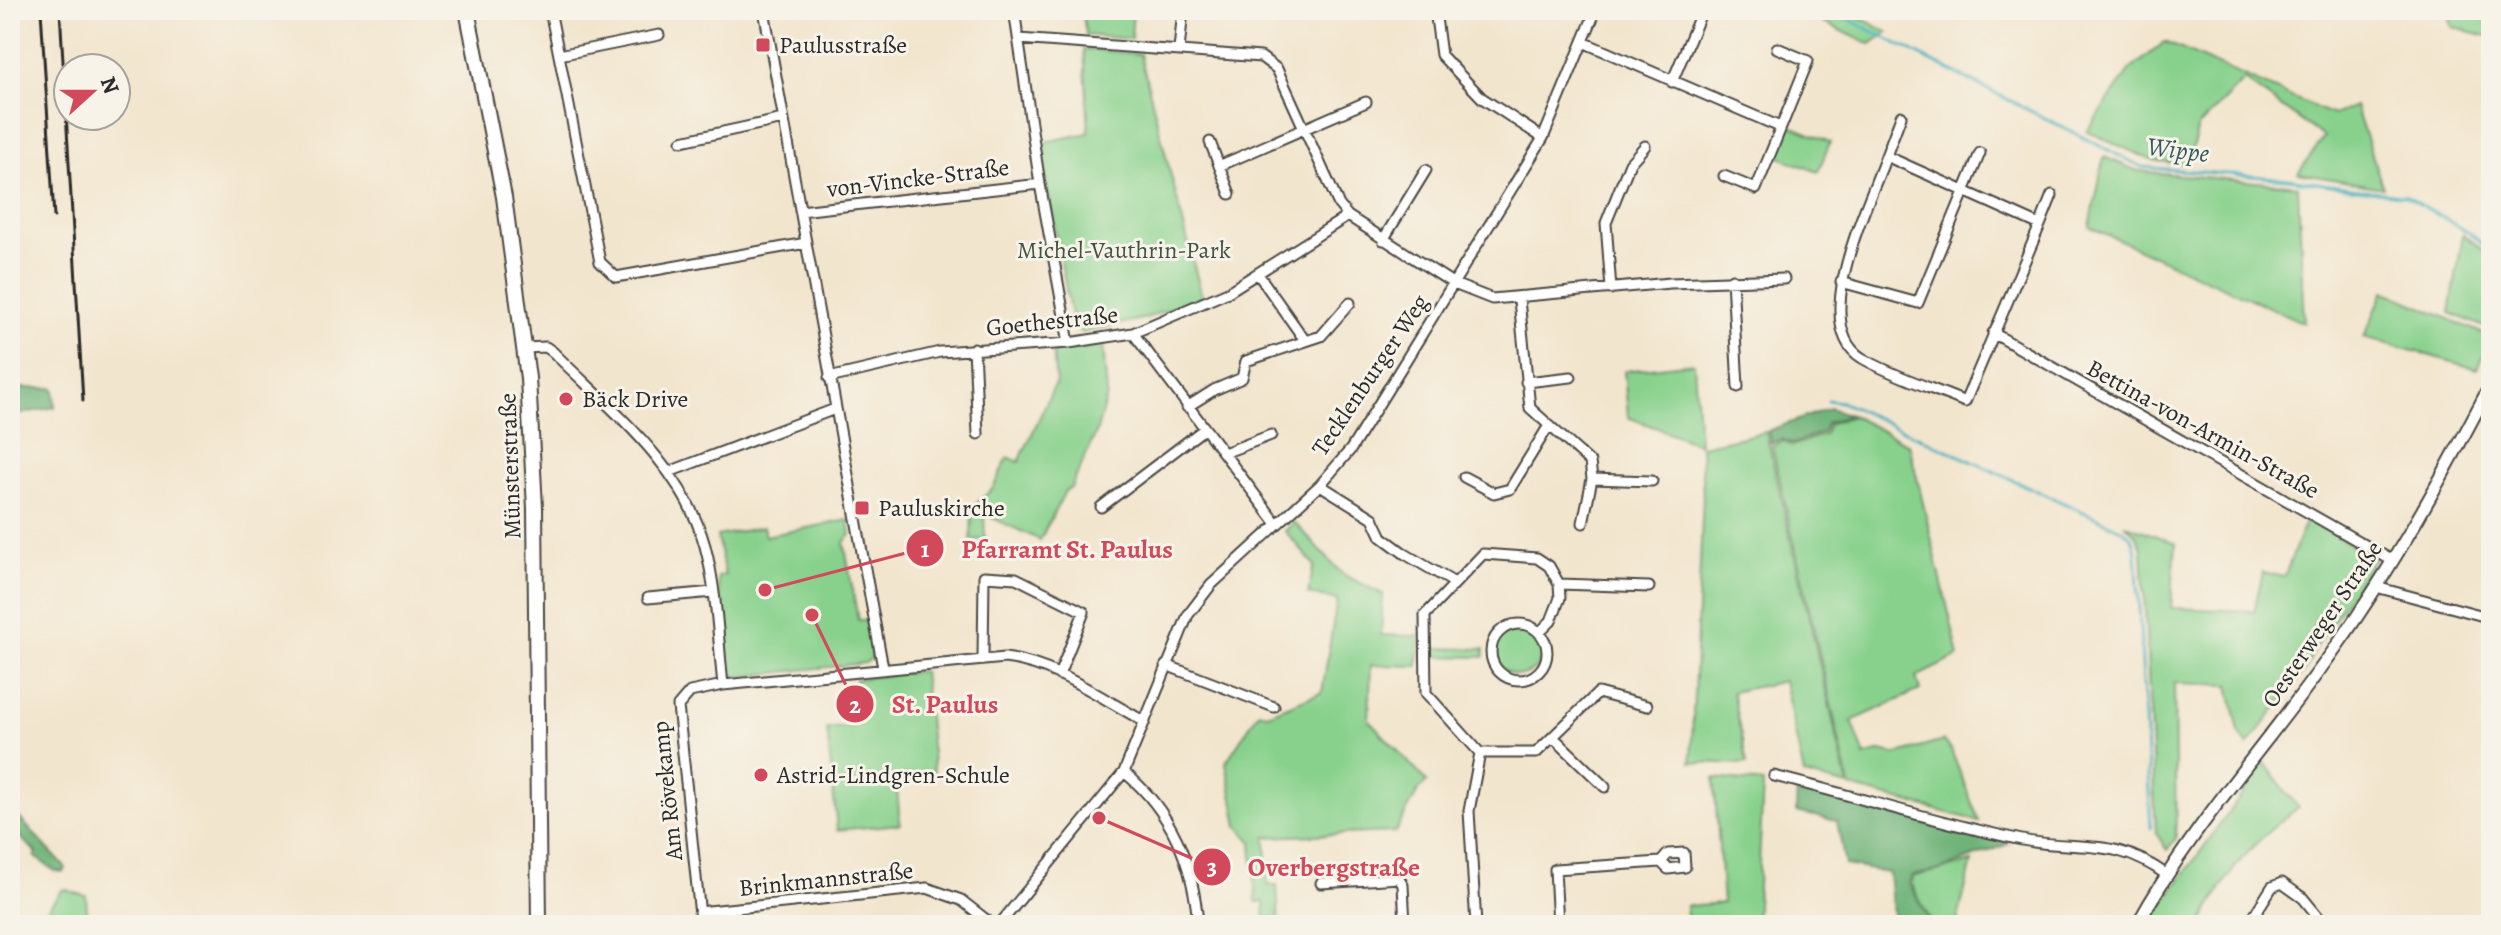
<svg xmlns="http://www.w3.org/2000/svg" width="2501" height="935" viewBox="0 0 2501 935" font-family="Alegreya,serif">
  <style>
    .green { fill: #88d18c; stroke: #5a7e5c; stroke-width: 2 }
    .forest { fill: #6eb378; stroke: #4c6f52; stroke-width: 2 }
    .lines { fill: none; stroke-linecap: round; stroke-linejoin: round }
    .stream { stroke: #42aec0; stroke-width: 3 }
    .minor-casing { stroke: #494743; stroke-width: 13 }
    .tertiary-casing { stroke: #494743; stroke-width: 15 }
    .primary-casing { stroke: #494743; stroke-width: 18 }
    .minor { stroke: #fff; stroke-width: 9 }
    .tertiary { stroke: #fff; stroke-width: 11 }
    .primary { stroke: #fff; stroke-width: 14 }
    .rail { stroke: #2b2b2b; stroke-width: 3 }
    .poi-dot { fill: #d1495b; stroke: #f7f3e8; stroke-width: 3 }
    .labels { text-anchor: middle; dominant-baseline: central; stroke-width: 6; stroke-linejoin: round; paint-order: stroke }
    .poi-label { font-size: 24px; fill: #2b2b2b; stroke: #f7f3e8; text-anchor: start }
    .street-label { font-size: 24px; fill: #2b2b2b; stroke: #f7f3e8 }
    .park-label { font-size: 24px; fill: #425443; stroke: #f7f3e8 }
    .water-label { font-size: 26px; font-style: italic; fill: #33595f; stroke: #f7f3e8 }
    .leader { fill: none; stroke: #d1495b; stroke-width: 3 }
    .callout-dot { fill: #d1495b; stroke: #f7f3e8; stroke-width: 3 }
    .mark-label { font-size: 24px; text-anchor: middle; font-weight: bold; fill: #fff }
    .callout-label { font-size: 26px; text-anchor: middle; font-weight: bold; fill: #d1495b; stroke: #f7f3e8; stroke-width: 6; stroke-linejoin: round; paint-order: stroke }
  </style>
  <rect width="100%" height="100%" fill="#f7f3e8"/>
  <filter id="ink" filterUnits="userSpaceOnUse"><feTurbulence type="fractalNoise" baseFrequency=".0125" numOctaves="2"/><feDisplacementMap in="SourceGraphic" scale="16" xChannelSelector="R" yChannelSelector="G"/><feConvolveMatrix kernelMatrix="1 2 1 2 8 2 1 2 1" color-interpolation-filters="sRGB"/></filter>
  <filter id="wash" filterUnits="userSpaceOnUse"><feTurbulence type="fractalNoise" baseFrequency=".006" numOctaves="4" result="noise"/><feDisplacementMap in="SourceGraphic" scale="32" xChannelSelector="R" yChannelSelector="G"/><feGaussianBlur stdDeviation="1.8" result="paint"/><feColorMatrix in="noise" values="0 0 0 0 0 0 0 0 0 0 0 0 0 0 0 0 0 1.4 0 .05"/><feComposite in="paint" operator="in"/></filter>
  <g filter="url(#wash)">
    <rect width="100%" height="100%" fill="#f2e5cd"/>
    <path class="green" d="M1082 10H1133L1131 39 1086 35Z
      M1796 10H1845L1888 32 1870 44Z
      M2448 10H2491V37L2452 27Z
      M2165 42 2333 115 2355 106 2383 188 2298 173 2324 137 2244 80 2198 127 2188 165 2151 160 2087 131 2130 70Z
      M1084 49 1140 54 1202 297 1146 318 1082 333 1073 327 1039 143 1089 133Z
      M1787 124 1830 142 1818 172 1774 155Z
      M2104 157 2138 171 2298 186 2304 323 2090 227Z
      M2463 234 2491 257V330L2450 313Z
      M2384 291 2491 337 2477 369 2364 337Z
      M1103 344 1107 395 1096 433 1071 488 1065 491 1040 540 984 514 985 539 971 540 972 508 993 488 1008 457 1019 462 1056 382 1053 351Z
      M1694 363 1699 444 1628 417 1624 371Z
      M1852 416 1909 444 1959 656 1916 677 1920 690 1852 721 1865 756 1881 751 1895 755 1943 741 1951 750 1979 821 1850 787 1772 446 1783 441 1792 446 1825 434 1828 424Z
      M1766 432 1848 786 1804 775 1784 681 1732 692 1747 764 1691 762 1703 498 1701 446Z
      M2307 519 2374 559 2316 646 2306 668 2248 746 2239 732 2229 685 2174 683 2176 838 2167 850 2156 833 2142 549 2136 534 2124 524 2176 543 2171 608 2254 611 2263 572 2284 577Z
      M849 520 851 535 844 542 858 620H866L872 658 865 663 736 677 727 670 718 577 725 575 717 536 763 527 765 536Z
      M1294 522 1342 574 1383 594 1381 635 1419 636 1418 666 1371 665 1369 720 1427 782 1418 791 1395 832 1266 837 1268 885H1277L1279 925H1265L1264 902H1256L1252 842 1238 826 1226 762 1259 712 1268 714 1322 692 1337 600 1308 594 1314 565 1285 531Z
      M1496 652a23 23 0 1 1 46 0a23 23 0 1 1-46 0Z
      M1431 648 1484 649V657L1430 656Z
      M923 671 934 773 896 776 900 824 837 830 827 729 859 725 855 679Z
      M2265 763 2298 808C2250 843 2227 872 2201 925H2147Z
      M1714 778 1763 783 1756 925H1688L1686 906 1723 903Z
      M1972 862 1957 922 1967 925H1933L1912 885 1913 877Z
      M63 889 86 896 88 925H35Z"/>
    <path class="forest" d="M10 388H54L55 407 10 416Z
      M1830 408 1850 415 1826 423 1823 432 1792 444 1782 439 1771 443 1768 431Z
      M1797 786 1996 838 2008 844 1939 870 1912 876 1909 883 1932 925H1894L1889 873 1845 865 1837 821 1796 812Z
      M10 808 66 868 63 872 55 871 35 857 37 853 10 828Z"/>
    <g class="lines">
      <path class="stream" d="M1830 10 2142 167 2288 179 2406 196 2469 233 2491 251
        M1828 400 1841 402 2121 529 2132 537 2136 551 2151 828"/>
    </g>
  </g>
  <g filter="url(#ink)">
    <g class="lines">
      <g class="minor-casing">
        <path id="minor" d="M550 10 600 262 616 277 806 243
          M764 10 883 668
          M1014 10 1040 184 1069 343
          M1435 10 1441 55 1482 98 1543 138
          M1019 39 1261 57 1277 69 1339 205 1348 216 1454 284 1492 299 1670 283 1784 279
          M1583 42 1780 127
          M1179 50 1183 10
          M559 55 659 35
          M1672 82 1701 13
          M682 141 783 119
          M1210 142 1230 194
          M1886 156 2040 225 1965 402C1932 388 1893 376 1862 358 1807 324 1870 202 1886 156Z
          M1886 156 1901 116
          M1219 166 1366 102
          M1724 176 1756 189 1808 61 1777 48
          M800 211 1040 184
          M2040 225 2052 195
          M1383 240 1426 170
          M1258 274 1304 339
          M1732 279 1738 387
          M1841 282 1918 303 1980 153
          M1611 289 1606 223 1630 163 1645 146
          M1519 300 1530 408 1590 462 1592 479 1583 523
          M1133 333 1277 524
          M1993 333 2393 561
          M526 348 546 347 553 352C610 409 683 465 705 546 717 591 718 639 723 685
          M974 348 978 434
          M829 378 940 352 1069 343 1133 333 1228 292 1348 216
          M1526 382 1571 377
          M1187 407 1214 390 1242 378 1246 361 1321 336 1350 303
          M1224 453 1271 435
          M669 472 835 409
          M1464 477 1494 493 1510 489 1548 427
          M1592 479 1652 481
          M1320 485 1373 518 1382 537 1405 554 1453 582
          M1101 507 1204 429
          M1559 584 1649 587
          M2376 587 2491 618
          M648 598 713 592
          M1491 652a28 28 0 1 1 56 0a28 28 0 1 1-56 0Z
          M983 658 984 576 1016 578 1084 612 1059 675
          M1166 665 1274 707
          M1553 737 1605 787
          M1480 753 1426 693 1425 615 1483 554 1537 558 1549 566 1559 584 1560 598 1551 621 1539 633
          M1480 753H1536L1598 693 1647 706
          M1124 772C1171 810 1194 865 1198 925
          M1774 776C1856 796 1938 823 2022 840 2080 852 2112 835 2167 875
          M1321 883 1399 878 1403 885 1405 925
          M699 912 927 888 961 900 993 925
          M701 925 678 706 690 692 723 685 1005 658C1055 664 1101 698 1145 722
          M999 925 1124 772 1188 615 1211 585 1320 485 1351 449 1543 138 1596 10
          M1476 925 1469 811 1480 753
          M1558 925 1555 869 1661 862 1668 854 1684 853 1685 867 1668 869 1661 862
          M2248 925 2272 887 2282 883 2303 898 2325 925"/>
      </g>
      <g class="tertiary-casing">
        <path id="tertiary" d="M2137 925C2192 825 2271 740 2336 647 2395 564 2444 474 2491 384"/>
      </g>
      <g class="primary-casing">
        <path id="primary" d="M467 10 504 197 528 378 535 508 539 925"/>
      </g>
      <use href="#minor" class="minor"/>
      <use href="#tertiary" class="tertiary"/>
      <use href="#primary" class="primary"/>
      <path class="rail" d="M41 10 54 217
        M60 10 83 401
        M368 10 369 11
        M10 16 17 112"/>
    </g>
  </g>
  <g class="poi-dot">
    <rect x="755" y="37" width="16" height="16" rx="4"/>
    <circle cx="566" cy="399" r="8"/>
    <rect x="854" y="500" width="16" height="16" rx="4"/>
    <circle cx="761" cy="775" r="8"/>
  </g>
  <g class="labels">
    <g class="poi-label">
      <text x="779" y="45">Paulusstraße</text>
      <text x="582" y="399">Bäck Drive</text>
      <text x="878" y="508">Pauluskirche</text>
      <text x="777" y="775">Astrid-Lindgren-Schule</text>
    </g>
    <g class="street-label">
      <text transform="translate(918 178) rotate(-7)">von-Vincke-Straße</text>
      <text transform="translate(1052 321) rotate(-6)">Goethestraße</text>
      <text transform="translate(1370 375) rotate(-56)">Tecklenburger Weg</text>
      <text transform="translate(2203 429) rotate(29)">Bettina-von-Armin-Straße</text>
      <text transform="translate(510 466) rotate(-92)">Münsterstraße</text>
      <text transform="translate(2322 624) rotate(-56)">Oesterweger Straße</text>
      <text transform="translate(667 791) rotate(-96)">Am Rövekamp</text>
      <text transform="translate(826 879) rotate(-6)">Brinkmannstraße</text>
    </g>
    <g class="park-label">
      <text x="1124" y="250">Michel-Vauthrin-Park</text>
    </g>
    <g class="water-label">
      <text transform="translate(2178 150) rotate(7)">Wippe</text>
    </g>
  </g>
  <path class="leader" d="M765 590L925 548M812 615L855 704M1099 818L1212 867"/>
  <g class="callout-dot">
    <circle cx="765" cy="590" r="8"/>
    <circle cx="812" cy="615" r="8"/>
    <circle cx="1099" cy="818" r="8"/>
    <circle cx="925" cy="548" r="20"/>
    <circle cx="855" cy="704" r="20"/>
    <circle cx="1212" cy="867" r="20"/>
  </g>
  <g class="mark-label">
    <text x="925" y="557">1</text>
    <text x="855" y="713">2</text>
    <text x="1212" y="875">3</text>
  </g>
  <g class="callout-label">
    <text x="1067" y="558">Pfarramt St. Paulus</text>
    <text x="945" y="713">St. Paulus</text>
    <text x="1334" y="876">Overbergstraße</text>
  </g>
  <rect width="2501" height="935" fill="none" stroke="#f7f3e8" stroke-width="40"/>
  <g transform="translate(92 92) rotate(69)"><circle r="38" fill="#f7f3e8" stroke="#a5a39c" stroke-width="2"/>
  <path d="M0-6L14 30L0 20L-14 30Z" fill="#d1495b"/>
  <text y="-12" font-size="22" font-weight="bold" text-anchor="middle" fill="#2b2b2b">N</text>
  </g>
</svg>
